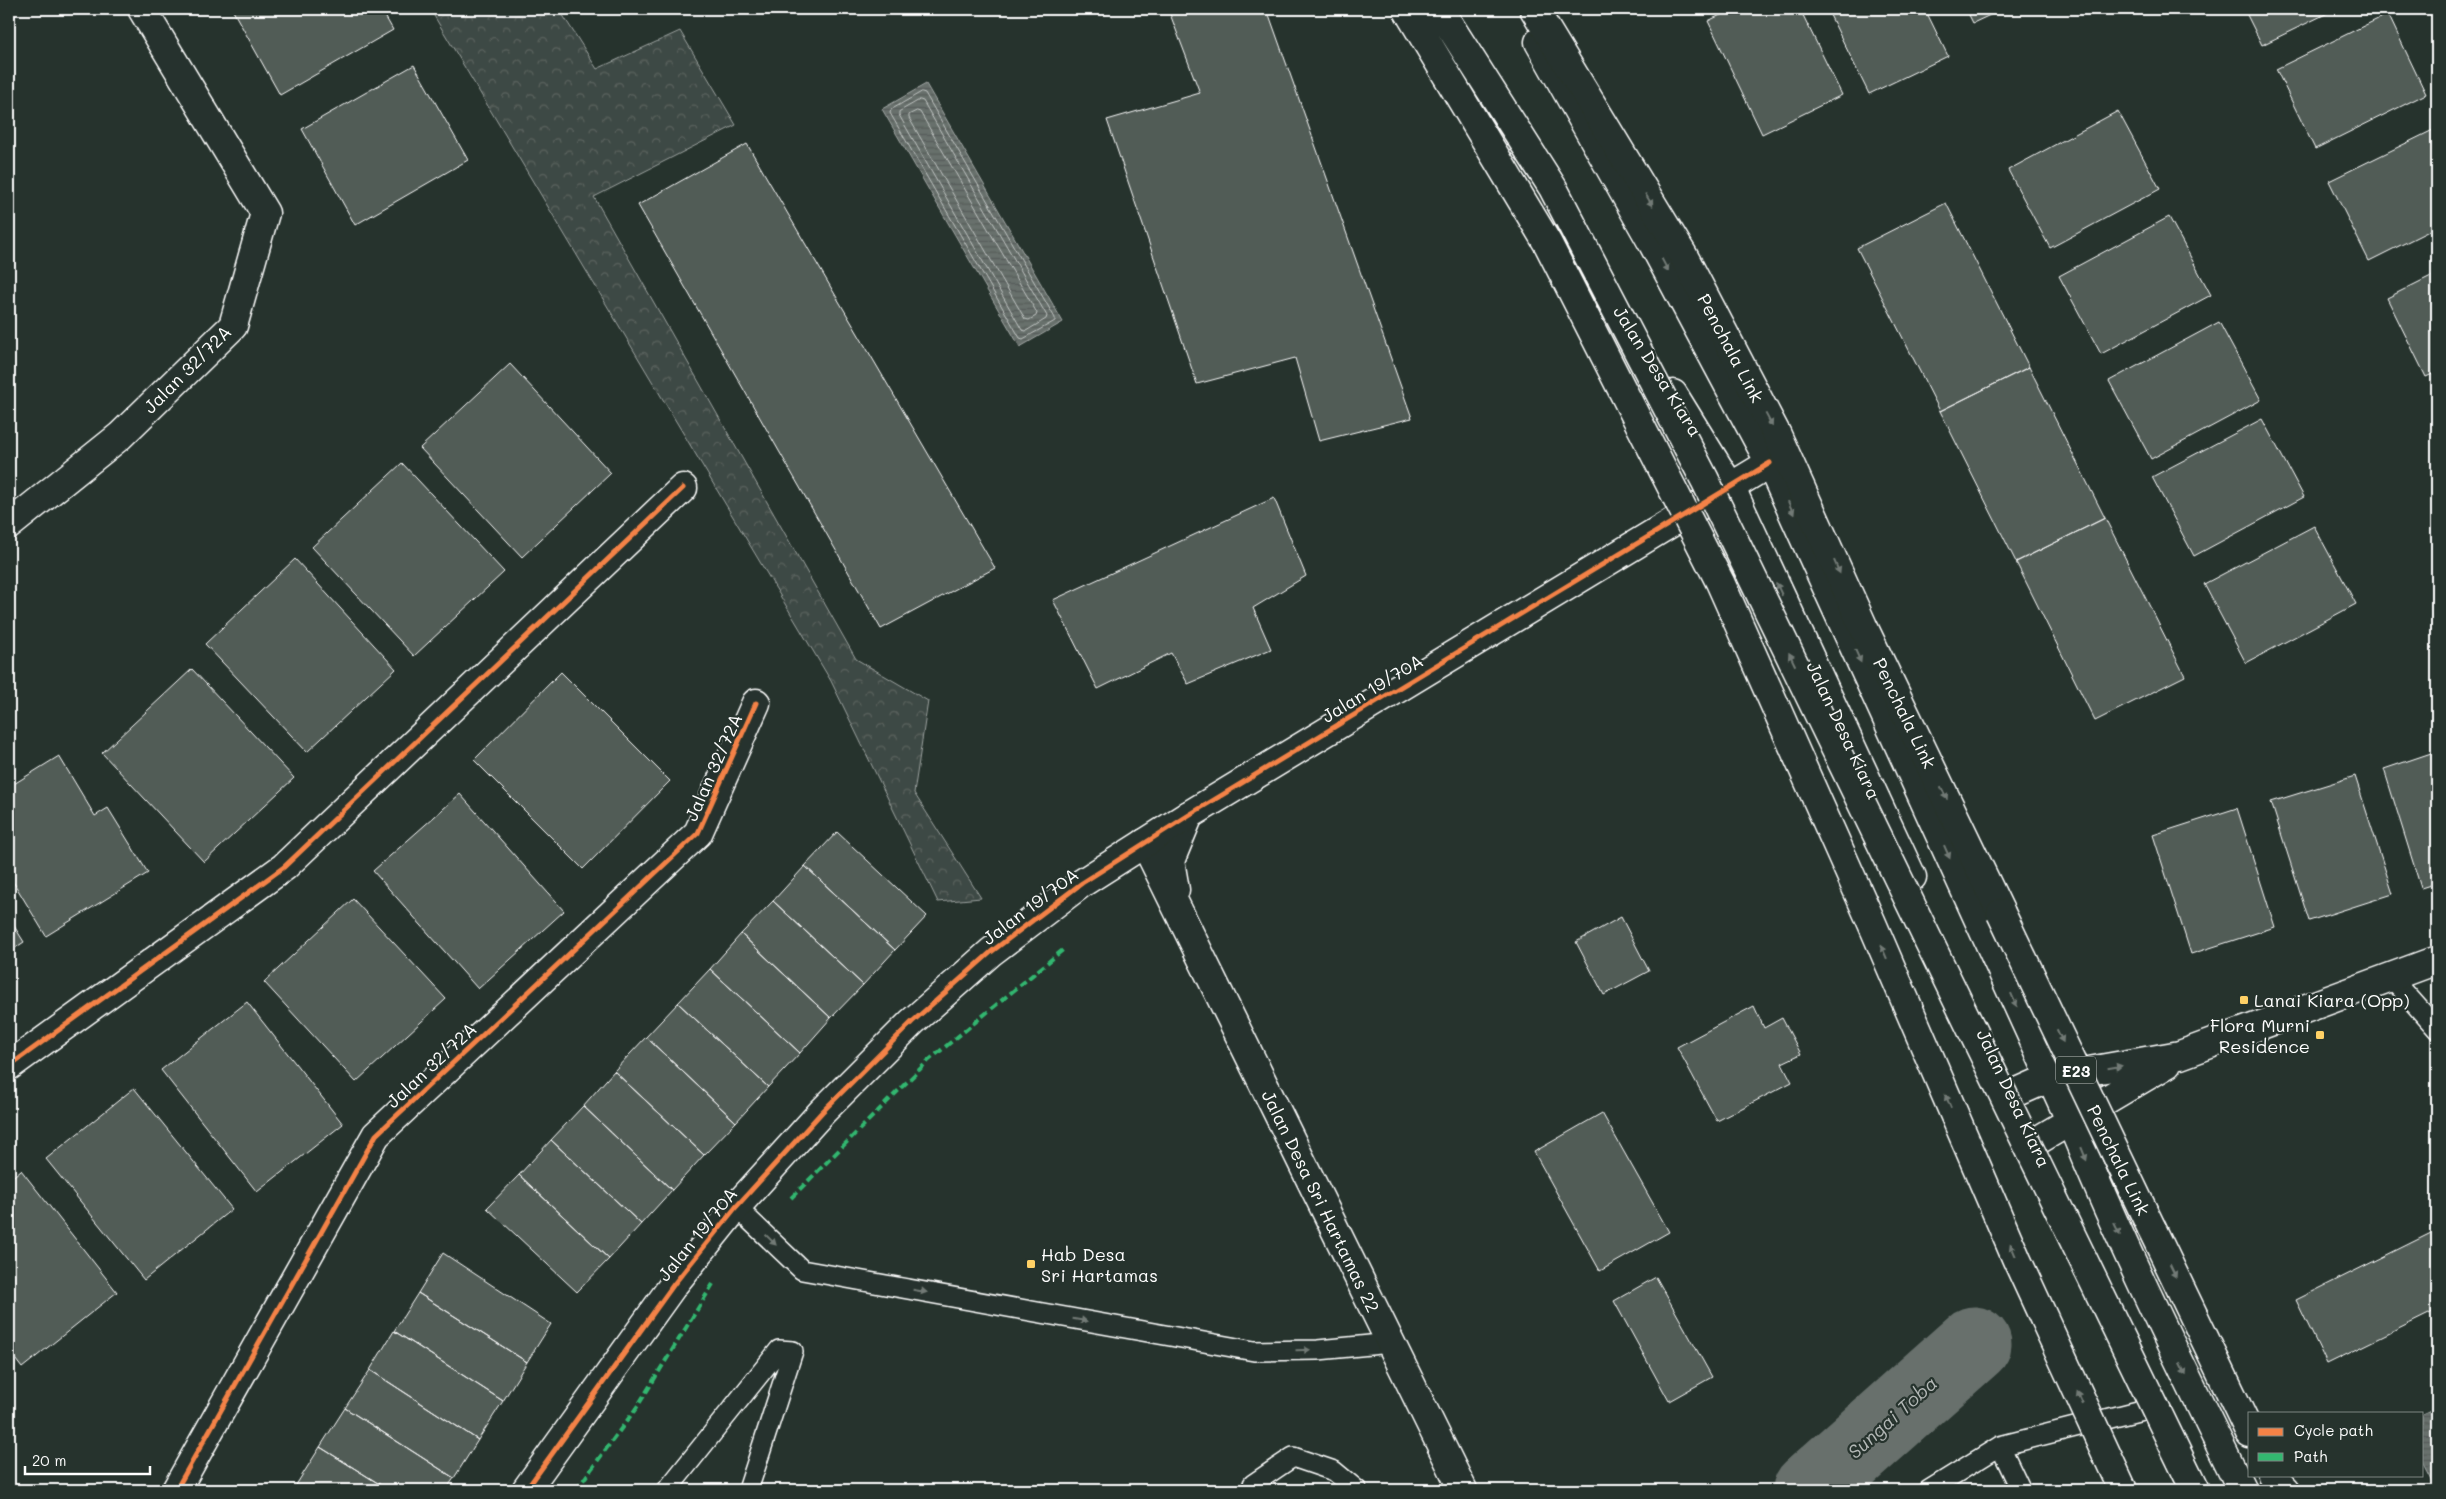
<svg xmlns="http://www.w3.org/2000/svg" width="2446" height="1499" viewBox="0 0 2446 1499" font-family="Mali,sans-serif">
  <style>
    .forest { fill: url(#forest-crowns); stroke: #9ea4a2 }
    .water { fill: url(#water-rules); stroke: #a4a9a7 }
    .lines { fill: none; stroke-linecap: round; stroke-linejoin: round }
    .shore { stroke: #c2c6c4; stroke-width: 1 }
    .river { stroke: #67706c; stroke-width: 75 }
    .building { fill: #515c57; stroke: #fff }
    .lane-casing { stroke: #fff; stroke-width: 22 }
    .street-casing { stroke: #fff; stroke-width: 31 }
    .secondary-casing { stroke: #fff; stroke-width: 31 }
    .highway-casing { stroke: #fff; stroke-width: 31 }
    .lane { stroke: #26332d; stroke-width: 19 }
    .street { stroke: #26332d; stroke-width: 28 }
    .secondary { stroke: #26332d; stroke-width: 28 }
    .highway { stroke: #26332d; stroke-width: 28 }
    .highway-bridge-casing { stroke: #fff; stroke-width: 31; stroke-linecap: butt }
    .highway-bridge { stroke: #26332d; stroke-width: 28 }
    .quiet { stroke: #33b770; stroke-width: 4; stroke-dasharray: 8 4; stroke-linecap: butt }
    .cycleway-casing { stroke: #26332d; stroke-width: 8 }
    .cycleway { stroke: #f48246; stroke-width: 5 }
    .oneway { fill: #727a76 }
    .poi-dot { fill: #ffd166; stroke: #26332d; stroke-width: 2 }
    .labels { text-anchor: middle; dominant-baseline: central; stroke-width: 4.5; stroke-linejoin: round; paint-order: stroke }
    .shield { fill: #26332d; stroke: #bec2c0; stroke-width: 1 }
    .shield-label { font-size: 16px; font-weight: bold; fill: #fff }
    .street-label { font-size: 18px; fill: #fff; stroke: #26332d }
    .poi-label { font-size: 18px; fill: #fff; stroke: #26332d; text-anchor: start }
    .water-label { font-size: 19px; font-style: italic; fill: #b3b8b6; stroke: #26332d }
  </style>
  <defs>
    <pattern id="forest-crowns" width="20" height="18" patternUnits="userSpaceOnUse" patternTransform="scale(1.25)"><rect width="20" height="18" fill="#3e4944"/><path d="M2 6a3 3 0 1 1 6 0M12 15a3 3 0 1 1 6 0" fill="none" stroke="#5b6460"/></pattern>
    <pattern id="water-rules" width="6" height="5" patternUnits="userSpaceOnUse" patternTransform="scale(1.25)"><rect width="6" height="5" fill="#67706c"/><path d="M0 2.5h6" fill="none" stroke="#575a59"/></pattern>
  </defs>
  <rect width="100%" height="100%" fill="#26332d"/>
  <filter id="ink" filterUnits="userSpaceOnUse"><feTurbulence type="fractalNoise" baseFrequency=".02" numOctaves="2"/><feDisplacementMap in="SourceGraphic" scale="10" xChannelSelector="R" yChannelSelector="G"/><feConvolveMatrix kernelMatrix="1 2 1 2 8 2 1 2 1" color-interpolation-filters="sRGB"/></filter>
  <g filter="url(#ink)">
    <path class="forest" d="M430 9H559L597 69 680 31 736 125 594 197 856 659 928 701 914 793 981 898 938 902 831 681Z"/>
    <path class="water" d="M926 84 1063 322 1020 347 882 109Z
      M2437 1407V1490L2422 1461V1414Z"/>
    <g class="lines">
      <path class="shore" d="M922 92 925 93 1055 318V321L1023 339 1020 338 890 113 891 110Z
        M920 100 923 101 1047 316 1046 319 1026 331 1022 330 899 115V112Z
        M917 111 920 112 1037 313 1036 316 1029 320 1025 319 909 118V115Z"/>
      <path class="river" d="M1810 1490 1974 1344"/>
    </g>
    <path class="building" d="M232 9H381L393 30 280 95Z
      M1182 9H1267L1412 418 1319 441 1295 358 1197 384 1107 120 1200 93 1170 14Z
      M1733 9H1800L1842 95 1762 134 1708 21Z
      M1827 9H1925L1948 56 1869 94Z
      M1966 9H2003L1973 23Z
      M2244 9H2336L2262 45Z
      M2388 14 2426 94 2315 149 2276 69Z
      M414 65 468 160 355 225 302 129Z
      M2118 111 2160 189 2050 248 2008 170Z
      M2437 128V227L2369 261 2329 181Z
      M747 144 995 568 881 629 638 205Z
      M1946 203 2029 367 1940 411 1857 248Z
      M2169 217 2211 295 2101 354 2059 276Z
      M2437 273V372L2426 377 2387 298Z
      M2219 322 2261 400 2151 459 2109 381Z
      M510 364 611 473 522 557 420 448Z
      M2029 367 2105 518 2016 562 1940 411Z
      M2262 419 2304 497 2194 556 2152 477Z
      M402 463 504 572 414 656 312 547Z
      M1274 498 1306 576 1253 608 1271 649 1188 684 1171 653 1098 689 1053 600Z
      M2105 518 2185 676 2095 721 2016 562Z
      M2314 526 2356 604 2246 663 2204 584Z
      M295 559 396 669 307 752 205 644Z
      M192 669 294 778 204 862 102 753Z
      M561 672 670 781 583 869 474 760Z
      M2437 751V883L2421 888 2384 769Z
      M59 756 95 816 108 808 148 873 46 936 9 875V787Z
      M2355 776 2393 894 2309 921 2271 802Z
      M460 794 564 911 478 989 373 871Z
      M2237 808 2275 927 2191 954 2153 835Z
      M837 832 927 916 895 950 805 866Z
      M805 866 895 950 863 985 773 901Z
      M353 899 446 999 356 1082 264 982Z
      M773 901 863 985 831 1018 741 934Z
      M1621 917 1649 971 1604 995 1576 942Z
      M9 918 24 942 9 952Z
      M741 934 831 1018 800 1053 710 969Z
      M710 969 800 1053 768 1087 678 1003Z
      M247 1002 343 1124 257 1192 161 1070Z
      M678 1003 768 1087 736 1122 646 1037Z
      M1754 1006 1764 1028 1782 1018 1801 1054 1782 1063 1792 1082 1717 1121 1677 1047Z
      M646 1037 736 1122 704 1155 614 1071Z
      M614 1071 704 1155 672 1190 583 1106Z
      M134 1088 232 1209 144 1280 46 1159Z
      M583 1106 672 1190 641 1224 551 1140Z
      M1602 1113 1669 1232 1600 1271 1534 1152Z
      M551 1140 641 1224 609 1259 519 1175Z
      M21 1170 117 1292 22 1368 9 1351V1180Z
      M519 1175 609 1259 577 1292 487 1208Z
      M2437 1230V1310L2327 1364 2296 1300Z
      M443 1253 551 1324 527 1362 418 1293Z
      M1656 1277 1712 1377 1669 1401 1614 1301Z
      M418 1293 527 1362 503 1401 394 1331Z
      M394 1331 503 1401 478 1440 370 1370Z
      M370 1370 478 1440 454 1478 345 1408Z
      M345 1408 454 1478 446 1490H389L320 1447Z
      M320 1447 389 1490H304L296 1485Z"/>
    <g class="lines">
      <g class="lane-casing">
        <path id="lane" d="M2391 977 2437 1029
          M736 1207 802 1270 1254 1351 1318 1350 1391 1343
          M2000 1446 2021 1490
          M667 1490 779 1350 793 1351 748 1490
          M1252 1490 1253 1484 1293 1457 1334 1471 1357 1490
          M1929 1490 2000 1446 2150 1408"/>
      </g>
      <g class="street-casing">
        <path id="street" d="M9 525 120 436 233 326 265 213 142 9
          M1145 843 1463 1490
          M1175 890 1170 861 1189 815
          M9 1066 284 867 683 488
          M176 1490 376 1135 698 833 756 703"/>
      </g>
      <g class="secondary-casing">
        <path id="secondary" d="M1539 42 1653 244 1770 463 2071 1122C2122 1248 2183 1369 2242 1490
          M1673 394 1731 488 1912 877
          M2013 1094 2049 1078 2180 1055 2437 960
          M2035 1142 2167 1064
          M526 1490 674 1284 736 1207 822 1112 912 1022 991 952 1082 883 1189 815 1770 463"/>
      </g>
      <g class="highway-casing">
        <path id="highway" d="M1534 9 1683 255 1777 435 1863 626 2001 913
          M2151 1227 2250 1433
          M2272 1475 2286 1490"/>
      </g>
      <use href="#lane" class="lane"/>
      <use href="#street" class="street"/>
      <use href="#secondary" class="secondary"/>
      <use href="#highway" class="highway"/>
      <g class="highway-bridge-casing">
        <path id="highway-bridge" d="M1407 9 1548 244 1720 582 1871 921 2017 1260 2123 1490
          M1439 9 1553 188 1705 480 2195 1490
          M2001 913 2151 1227"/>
      </g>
      <use href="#highway-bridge" class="highway-bridge"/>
      <path class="quiet" d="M791 1198 928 1061 1064 949
        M576 1490 637 1407 713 1284"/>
      <g class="cycleway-casing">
        <path id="cycleway" d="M9 1066 284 867 683 488
          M176 1490 376 1135 698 833 756 703
          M526 1490 674 1284 736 1207 822 1112 912 1022 991 952 1082 883 1189 815 1770 463"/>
      </g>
      <use href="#cycleway" class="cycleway"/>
    </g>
    <defs><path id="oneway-solid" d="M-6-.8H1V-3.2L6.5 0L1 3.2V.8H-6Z" transform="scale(1.25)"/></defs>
    <g class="oneway">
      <use href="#oneway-solid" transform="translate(1649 200) rotate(59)"/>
      <use href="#oneway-solid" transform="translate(1665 265) rotate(62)"/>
      <use href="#oneway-solid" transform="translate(1769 420) rotate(62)"/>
      <use href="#oneway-solid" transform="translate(1791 508) rotate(66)"/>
      <use href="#oneway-solid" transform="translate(1837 567) rotate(66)"/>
      <use href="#oneway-solid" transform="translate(1779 589) rotate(-115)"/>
      <use href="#oneway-solid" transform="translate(1858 656) rotate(66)"/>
      <use href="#oneway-solid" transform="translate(1792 659) rotate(-116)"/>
      <use href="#oneway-solid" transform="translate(1944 793) rotate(64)"/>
      <use href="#oneway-solid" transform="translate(1947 852) rotate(66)"/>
      <use href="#oneway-solid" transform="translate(1884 952) rotate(-113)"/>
      <use href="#oneway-solid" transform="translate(2014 1000) rotate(66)"/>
      <use href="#oneway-solid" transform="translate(2060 1036) rotate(64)"/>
      <use href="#oneway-solid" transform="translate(2115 1067) rotate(-10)"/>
      <use href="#oneway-solid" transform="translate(1948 1101) rotate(-113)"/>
      <use href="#oneway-solid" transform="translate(2084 1154) rotate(68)"/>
      <use href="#oneway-solid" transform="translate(2117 1229) rotate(65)"/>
      <use href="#oneway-solid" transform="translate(771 1240) rotate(44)"/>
      <use href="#oneway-solid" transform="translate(2013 1250) rotate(-113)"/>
      <use href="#oneway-solid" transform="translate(2173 1271) rotate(64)"/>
      <use href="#oneway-solid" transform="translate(920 1291) rotate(10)"/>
      <use href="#oneway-solid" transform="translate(1080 1320) rotate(10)"/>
      <use href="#oneway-solid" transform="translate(1303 1350) rotate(-1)"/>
      <use href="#oneway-solid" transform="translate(2183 1369) rotate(64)"/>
      <use href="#oneway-solid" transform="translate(2080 1398) rotate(-114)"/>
    </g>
  </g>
  <g class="poi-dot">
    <rect x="2239" y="995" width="10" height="10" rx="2.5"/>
    <rect x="2315" y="1030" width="10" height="10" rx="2.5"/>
    <rect x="1026" y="1259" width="10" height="10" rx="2.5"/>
  </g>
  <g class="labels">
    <rect class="shield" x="2056" y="1056.5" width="40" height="27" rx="4"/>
    <g class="shield-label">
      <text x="2076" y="1070">E23</text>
    </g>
    <g class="street-label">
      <text transform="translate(1731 348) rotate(62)">Penchala Link</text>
      <text transform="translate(187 369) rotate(-45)">Jalan 32/72A</text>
      <text transform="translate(1658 371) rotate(58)">Jalan Desa Kiara</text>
      <text transform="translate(1372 688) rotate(-31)">Jalan 19/70A</text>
      <text transform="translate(1905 713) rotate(64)">Penchala Link</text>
      <text transform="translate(1844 730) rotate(65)">Jalan Desa Kiara</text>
      <text transform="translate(713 767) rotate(-66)">Jalan 32/72A</text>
      <text transform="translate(1030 906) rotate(-37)">Jalan 19/70A</text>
      <text transform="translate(431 1065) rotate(-43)">Jalan 32/72A</text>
      <text transform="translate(2014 1098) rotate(65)">Jalan Desa Kiara</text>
      <text transform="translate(2119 1160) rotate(64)">Penchala Link</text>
      <text transform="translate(1321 1201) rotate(64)">Jalan Desa Sri Hartamas 22</text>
      <text transform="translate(697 1234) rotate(-51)">Jalan 19/70A</text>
    </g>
    <g class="poi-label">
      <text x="2254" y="1000">Lanai Kiara (Opp)</text>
      <text x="2310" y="1025" text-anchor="end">Flora Murni<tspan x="2310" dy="21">Residence</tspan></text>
      <text x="1041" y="1254">Hab Desa<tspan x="1041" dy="21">Sri Hartamas</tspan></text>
    </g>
    <g class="water-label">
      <text transform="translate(1892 1417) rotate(-42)">Sungai Toba</text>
    </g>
  </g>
  <rect width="2446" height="1499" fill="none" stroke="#26332d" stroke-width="30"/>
  <rect x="15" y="15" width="2416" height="1469" fill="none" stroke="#fff" stroke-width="2" filter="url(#ink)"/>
  <rect x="2248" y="1412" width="175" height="65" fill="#26332d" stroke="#7d8581"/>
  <rect x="2258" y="1428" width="25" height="8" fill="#f48246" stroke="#7d8581"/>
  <text x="2294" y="1436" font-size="15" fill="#ffffff">Cycle path</text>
  <rect x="2258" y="1453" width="25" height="8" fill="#33b770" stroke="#7d8581"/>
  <text x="2294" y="1462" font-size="15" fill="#ffffff">Path</text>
  <path d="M25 1466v8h125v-8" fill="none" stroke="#ffffff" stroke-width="2.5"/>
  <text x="32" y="1466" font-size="15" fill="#ffffff" stroke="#26332d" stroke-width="4" paint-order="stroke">20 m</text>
</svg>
